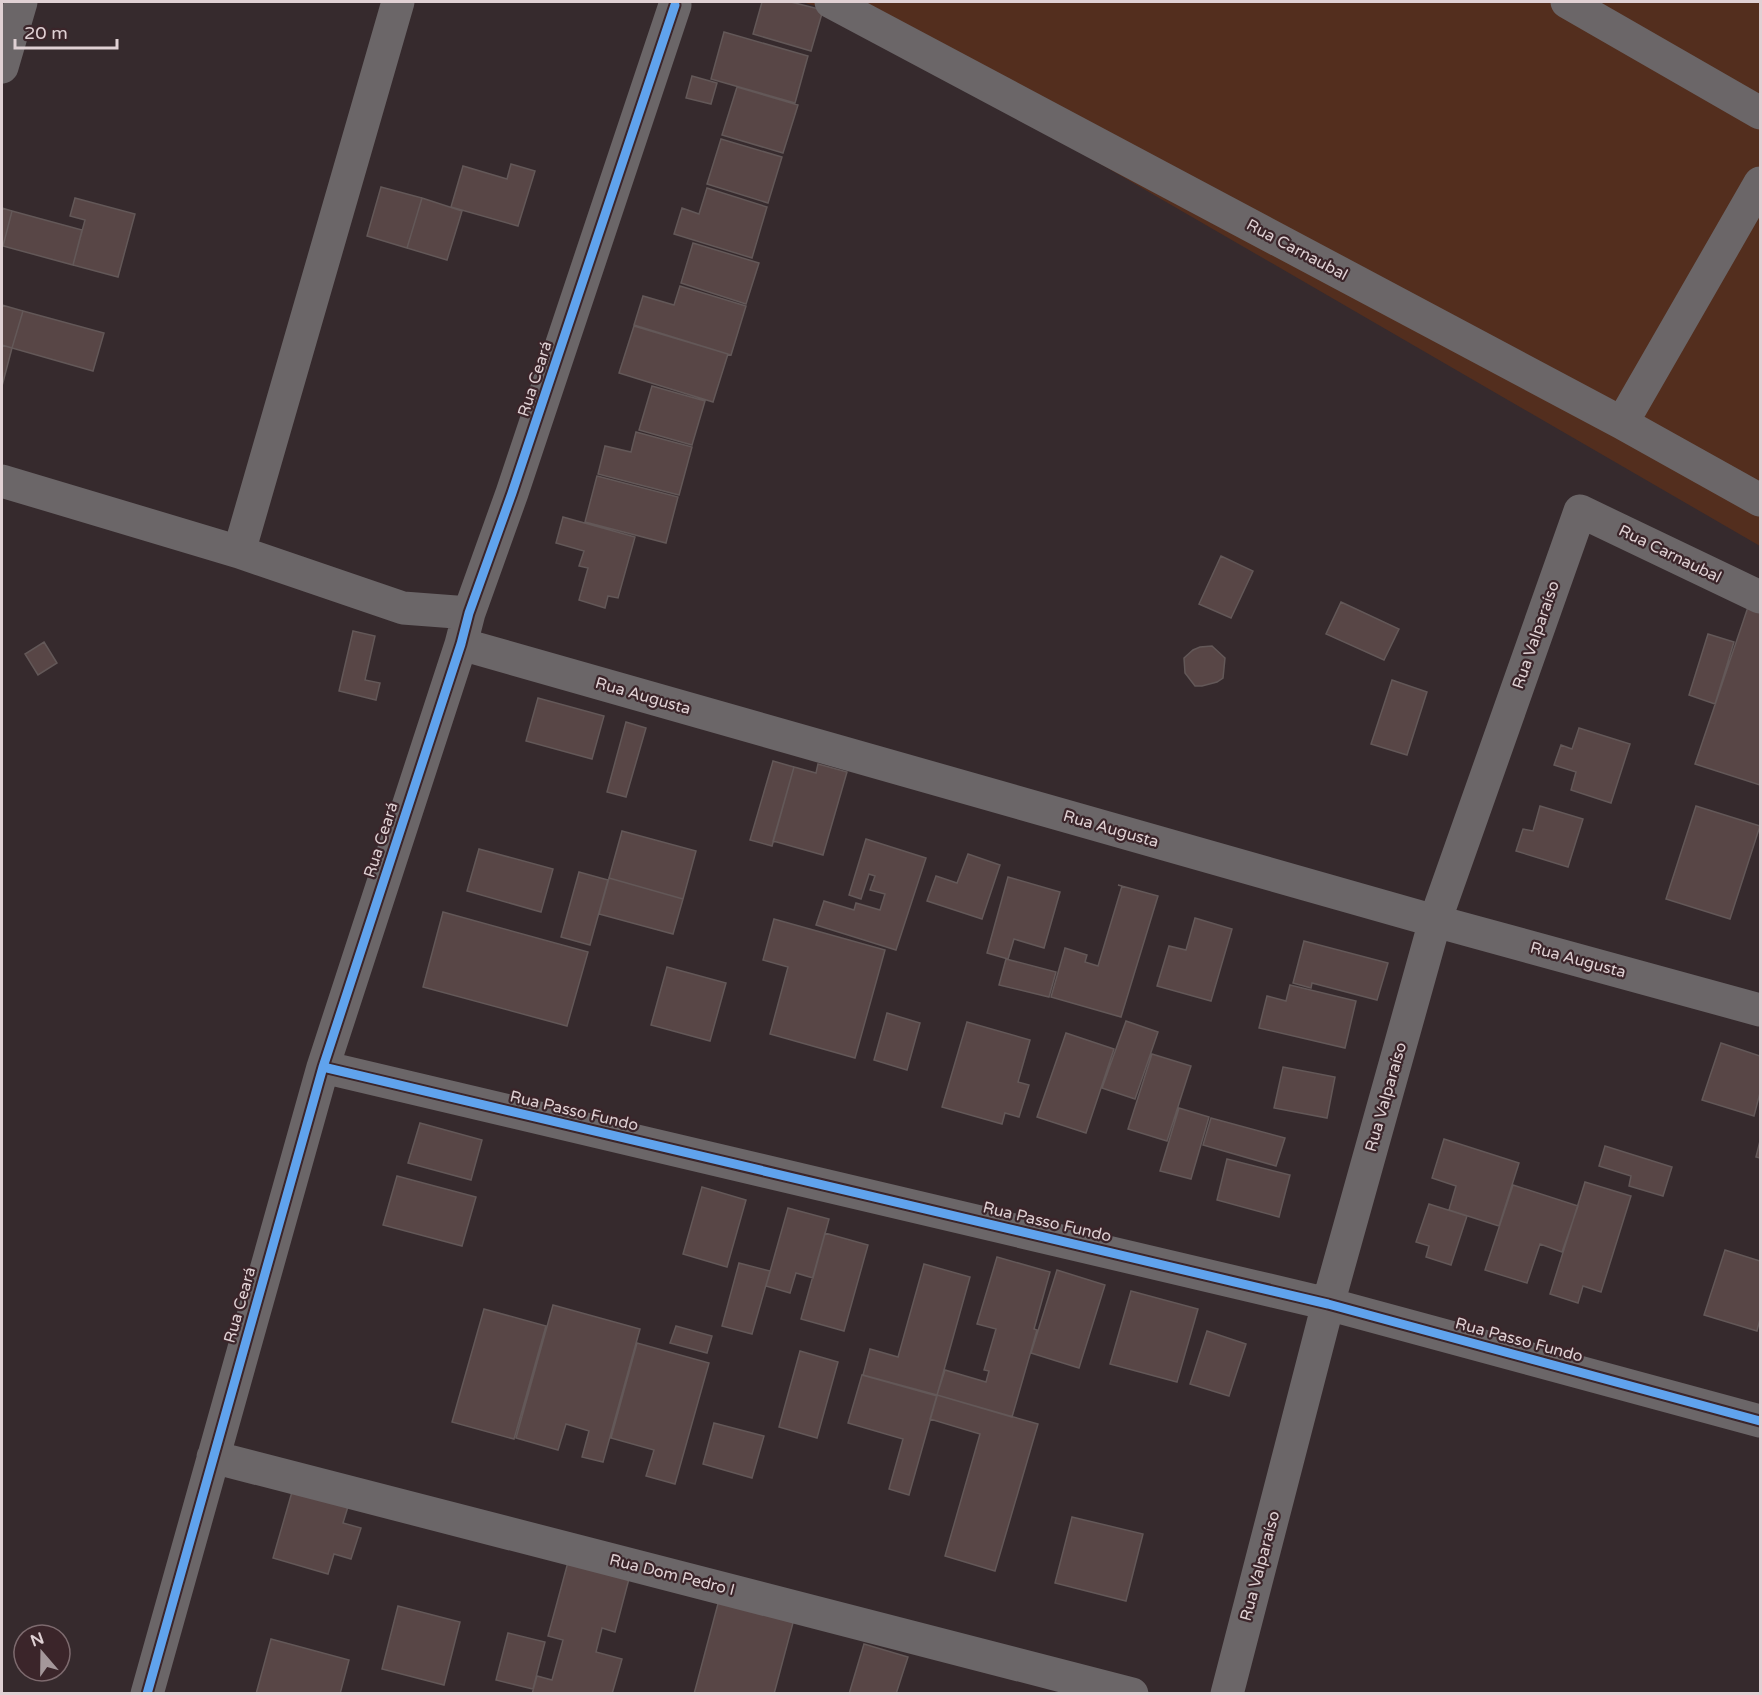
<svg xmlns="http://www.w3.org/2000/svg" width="1762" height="1695" viewBox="0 0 1762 1695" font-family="'Varela Round',sans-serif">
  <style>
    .green { fill: #532e1e }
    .building { fill: #584646; stroke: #635858; stroke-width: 1.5 }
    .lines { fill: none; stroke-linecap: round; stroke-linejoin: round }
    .minor { stroke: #6b6668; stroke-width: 33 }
    .cycleway-casing { stroke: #3b252a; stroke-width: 13 }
    .cycleway { stroke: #60a3ed; stroke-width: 9 }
    .labels { text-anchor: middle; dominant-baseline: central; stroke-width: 4.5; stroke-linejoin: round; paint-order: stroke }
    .street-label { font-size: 16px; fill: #e0d1d4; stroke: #3b252a }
  </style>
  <rect width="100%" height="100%" fill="#362a2d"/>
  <path class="green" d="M802 2H1760V546L840 13Z"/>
  <path class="building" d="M762 2H791L823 10 811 51 753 34Z
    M724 32 808 56 795 103 711 79Z
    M692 76 717 83 711 104 686 98Z
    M737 87 798 105 783 153 722 135Z
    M721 139 782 157 768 203 707 184Z
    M511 164 535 171 518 226 451 207 463 166 507 179Z
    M381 187 422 198 407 248 367 236Z
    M707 188 767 207 752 258 674 234 682 208 699 214Z
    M75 198 135 214 118 277 73 265 85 220 70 216Z
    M422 198 462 211 447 260 407 248Z
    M2 208 12 211 3 246H2Z
    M12 211 82 230 73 265 3 246Z
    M693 243 759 263 746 304 681 283Z
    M680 286 746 306 731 355 634 325 643 296 674 305Z
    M2 305 23 311 12 348 2 345Z
    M23 311 104 333 93 371 12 348Z
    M634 326 728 354 713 402 619 373Z
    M2 345 12 348 2 386Z
    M652 386 705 401 692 445 639 430Z
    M636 432 692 447 679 495 598 474 605 446 631 452Z
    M597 476 678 497 666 543 585 522Z
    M563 517 635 537 618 598 608 596 605 608 579 600 588 568 579 566 584 551 556 543Z
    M1221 556 1253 571 1231 618 1199 604Z
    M1341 602 1399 629 1384 660 1326 634Z
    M1748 607 1760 613V785L1695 764Z
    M353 631 375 636 365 680 380 683 376 700 339 691Z
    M1708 634 1734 642 1715 704 1689 695Z
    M44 642 57 663 38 675 25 654Z
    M1212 646 1225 658 1223 678 1217 682 1202 686H1195L1185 673 1184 658 1193 650 1200 647Z
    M1392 680 1427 692 1407 755 1371 744Z
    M538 698 604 716 592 759 526 741Z
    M626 722 646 728 626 797 607 792Z
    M1579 728 1630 744 1611 803 1571 790 1576 772 1554 765 1561 745 1572 749Z
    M773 761 794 767 772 846 750 840Z
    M818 764 847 772 823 855 773 841 794 767 816 773Z
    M1540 806 1583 819 1568 867 1516 851 1523 829 1533 831Z
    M1696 806 1760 826 1730 919 1666 899Z
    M622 831 696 851 683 899 609 878Z
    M866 839 926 858 896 950 816 925 824 901 854 910 856 903 880 910 885 894 870 890 875 876 869 874 861 899 849 895Z
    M479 849 553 869 541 912 467 891Z
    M968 854 1000 865 982 919 927 901 936 876 957 883Z
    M579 872 608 880 590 945 561 937Z
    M1008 877 1060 892 1044 948 1014 939 1008 959 987 953Z
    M609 878 683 899 673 934 599 914Z
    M1118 885 1158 896 1121 1017 1051 997 1065 948 1087 955 1085 962 1098 966 1122 886Z
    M443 912 588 952 567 1026 423 987Z
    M1195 918 1232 929 1211 1001 1157 986 1169 946 1186 950Z
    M774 919 885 950 855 1058 770 1034 788 967 763 960Z
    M1304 941 1388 963 1377 1000 1312 983 1311 988 1293 983Z
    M1006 959 1056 972 1049 997 999 985Z
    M667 967 726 983 710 1041 651 1025Z
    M1290 985 1356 1001 1345 1048 1259 1028 1267 996 1286 1001Z
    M887 1013 920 1023 907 1070 874 1060Z
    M1126 1021 1158 1032 1135 1099 1102 1088Z
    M967 1022 1030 1040 1018 1082 1029 1085 1019 1117 1005 1113 1002 1124 942 1107Z
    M1066 1033 1114 1049 1086 1133 1037 1117Z
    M1721 1043 1760 1056V1093L1754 1116 1702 1100Z
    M1152 1054 1191 1066 1167 1141 1128 1129Z
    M1283 1067 1335 1077 1327 1118 1274 1108Z
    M1179 1108 1209 1117 1191 1179 1160 1171Z
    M1211 1118 1285 1138 1276 1166 1203 1145Z
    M420 1123 482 1140 471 1180 408 1163Z
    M1444 1139 1519 1163 1499 1226 1449 1210 1456 1186 1432 1178Z
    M1760 1141V1158L1756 1157Z
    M1605 1146 1672 1167 1663 1196 1629 1186 1631 1176 1599 1166Z
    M1227 1159 1290 1175 1279 1217 1217 1200Z
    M397 1176 476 1197 462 1246 383 1225Z
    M1585 1182 1631 1196 1601 1292 1583 1286 1578 1303 1550 1294Z
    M1513 1185 1578 1206 1562 1252 1540 1244 1527 1283 1485 1270Z
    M702 1187 746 1200 727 1267 683 1254Z
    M1429 1204 1467 1216 1451 1265 1426 1257 1429 1246 1416 1242Z
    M788 1208 829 1219 813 1278 796 1273 790 1293 766 1286Z
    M825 1233 868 1245 844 1331 801 1319Z
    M1725 1250 1760 1261V1319L1757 1331 1704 1315Z
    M997 1257 1050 1272 1034 1329 1037 1330 1012 1417 937 1395 945 1370 986 1382 989 1371 984 1370 996 1329 977 1324Z
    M739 1263 770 1271 752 1334 722 1326Z
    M924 1264 970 1277 937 1395 863 1375 870 1349 898 1357Z
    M1057 1270 1105 1285 1079 1368 1031 1353Z
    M1131 1291 1198 1309 1177 1382 1110 1364Z
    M553 1305 640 1329 603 1462 582 1457 589 1431 566 1424 558 1450 516 1438Z
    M484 1309 546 1326 514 1439 452 1422Z
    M676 1326 712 1336 707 1353 670 1343Z
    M1207 1331 1246 1344 1229 1396 1190 1384Z
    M637 1343 709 1363 675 1484 646 1476 654 1450 611 1438Z
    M800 1351 838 1362 817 1438 779 1427Z
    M862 1375 937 1396 909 1495 889 1489 903 1439 848 1423Z
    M937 1395 1038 1424 995 1571 945 1556 980 1434 930 1419Z
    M714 1423 764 1436 752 1478 703 1464Z
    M294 1485 350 1500 343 1523 361 1528 351 1559 334 1554 328 1574 273 1558Z
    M1072 1517 1143 1534 1126 1601 1055 1583Z
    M571 1551 630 1575 615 1632 602 1628 596 1652 622 1659 612 1694H532L537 1676 552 1680 563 1640 548 1636Z
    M719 1600 794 1619 774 1694H694Z
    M398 1606 460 1622 444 1685 382 1669Z
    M508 1633 545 1642 533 1689 496 1680Z
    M271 1639 349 1660 340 1694H256Z
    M864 1644 908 1657 896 1694H849Z"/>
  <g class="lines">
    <path class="minor" d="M831 2 1622 423 1760 500
      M1567 2 1760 113
      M2 67 21 2
      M1622 423 1760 183
      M2 481 239 552 403 608 469 613
      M239 552 398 2
      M461 644 1435 921 1760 1010
      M323 1067 1328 1304 1760 1421
      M213 1457 1132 1694
      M147 1694 323 1067 461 644 469 613 512 493 675 5
      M1227 1694 1328 1304 1435 921 1580 511 1760 597"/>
    <g class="cycleway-casing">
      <path id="cycleway" d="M323 1067 1328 1304 1760 1421
        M147 1694 323 1067 461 644 469 613 512 493 675 5"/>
    </g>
    <use href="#cycleway" class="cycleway"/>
  </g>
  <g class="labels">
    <g class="street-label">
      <text transform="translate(1297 250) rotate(28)">Rua Carnaubal</text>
      <text transform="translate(535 379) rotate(-72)">Rua Ceará</text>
      <text transform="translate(1670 554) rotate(26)">Rua Carnaubal</text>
      <text transform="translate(1536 635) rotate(-71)">Rua Valparaíso</text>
      <text transform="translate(643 696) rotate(16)">Rua Augusta</text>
      <text transform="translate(1111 829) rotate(16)">Rua Augusta</text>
      <text transform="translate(381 840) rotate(-72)">Rua Ceará</text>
      <text transform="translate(1578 960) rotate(15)">Rua Augusta</text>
      <text transform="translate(1386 1097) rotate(-74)">Rua Valparaíso</text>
      <text transform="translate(574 1111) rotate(13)">Rua Passo Fundo</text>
      <text transform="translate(1047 1222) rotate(13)">Rua Passo Fundo</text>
      <text transform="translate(240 1305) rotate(-74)">Rua Ceará</text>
      <text transform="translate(1519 1340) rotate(15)">Rua Passo Fundo</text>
      <text transform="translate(1260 1566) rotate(-75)">Rua Valparaíso</text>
      <text transform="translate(672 1575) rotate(14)">Rua Dom Pedro I</text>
    </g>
  </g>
  <rect width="1762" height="1695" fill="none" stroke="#e0d1d4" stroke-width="6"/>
  <g transform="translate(42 1653) rotate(340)"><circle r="28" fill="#3b252a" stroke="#7d6a6e" stroke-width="1.5"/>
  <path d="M0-4.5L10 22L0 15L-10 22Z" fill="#a4979a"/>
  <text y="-9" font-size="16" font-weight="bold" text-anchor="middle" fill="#e0d1d4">N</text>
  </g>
  <path d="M15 39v9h102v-9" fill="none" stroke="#e0d1d4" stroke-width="3"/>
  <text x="24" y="39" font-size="18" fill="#e0d1d4" stroke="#3b252a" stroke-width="4.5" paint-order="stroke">20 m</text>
</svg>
